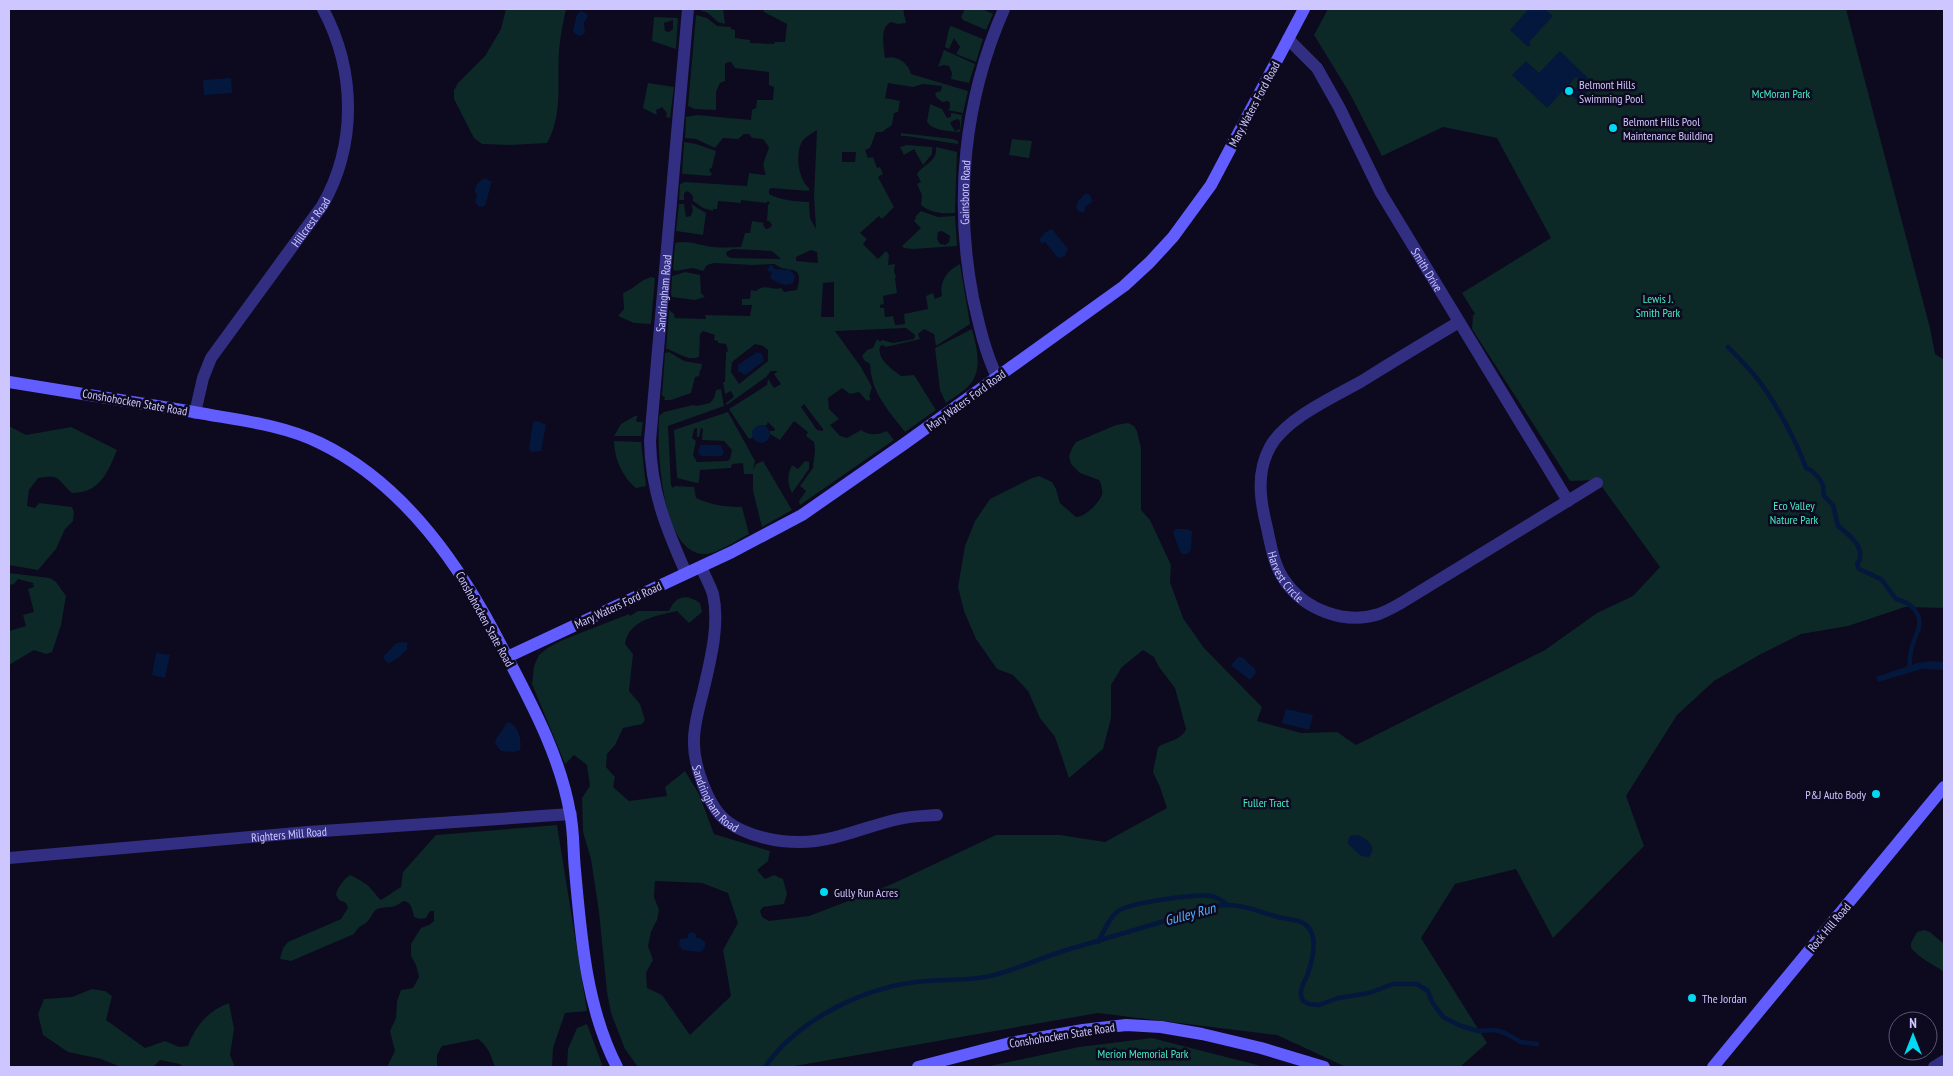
<svg xmlns="http://www.w3.org/2000/svg" width="1953" height="1076" viewBox="0 0 1953 1076" font-family="'PT Sans Narrow',sans-serif">
  <style>
    .green { fill: #0c2827; fill-rule: evenodd }
    .water { fill: #04183d }
    .lines { fill: none; stroke-linecap: round; stroke-linejoin: round }
    .stream { stroke: #04183d; stroke-width: 4.5 }
    .street { stroke: #322f82; stroke-width: 12 }
    .secondary { stroke: #615dff; stroke-width: 12 }
    .poi-dot { fill: #00d9f1; stroke: #0d091e; stroke-width: 2 }
    .labels { text-anchor: middle; dominant-baseline: central; stroke-width: 5; stroke-linejoin: round; paint-order: stroke }
    .poi-label { font-size: 12px; fill: #cdc6ff; stroke: #0d091e; text-anchor: start }
    .park-label { font-size: 12px; fill: #46ebc2; stroke: #0d091e }
    .street-label { font-size: 12px; fill: #cdc6ff; stroke: #0d091e }
    .water-label { font-size: 14px; font-style: italic; fill: #54b0ff; stroke: #0d091e }
  </style>
  <rect width="100%" height="100%" fill="#0d091e"/>
  <path class="green" d="M506 9H566C563 23 560 37 559 51 557 82 563 115 547 143L510 145 482 144 474 138 454 99V90L458 83 485 56 501 29Z
    M697 9H723L725 24 718 22 708 13Z
    M763 9H903L906 23 898 24 891 22C879 28 884 46 885 58 896 55 908 62 911 74L968 91 963 113 948 110 950 108V103L948 101 942 102 936 97 935 93 941 91 942 86 923 84 913 87 888 83 885 98 900 101 898 112 894 113 892 125 882 132H876L870 148 865 150 868 158 873 157 877 168 880 167 883 174 878 177 894 207 882 219 879 216 860 233 867 239 863 244 878 259 886 251 889 255 888 265 895 264 894 272 896 276 895 279 897 293 883 296 884 304 880 305V308H884L885 317 893 316 895 325 905 324 904 314 928 309 926 296 933 293 935 299 942 296C939 282 947 270 960 264L970 324 936 346 934 334 924 329 918 334 920 339 886 347 883 345 880 346C877 360 891 368 901 376L914 375 936 410 905 432C889 411 871 393 870 364L865 361 862 356 867 350 873 348 877 339 880 342 882 340 893 343 914 339 915 335 906 328 835 331 861 367 872 387 869 397 871 399 867 401 859 392 850 394 842 388 828 398 829 409 839 419 830 425 840 436 847 438 861 430C870 436 878 435 887 431L894 440 800 505 799 501 806 491 800 486 813 468 815 450 814 442 806 436 808 432 794 421 780 440 770 434V431H774L775 429 768 422 766 426 763 425 755 429 753 437 749 439 729 409 767 385 768 379 774 388 781 384 774 374 778 371H771L766 377 727 405 726 403 734 397 731 391 725 394 723 382H725L726 352 728 351 726 344 718 343V341L714 340 715 335 703 331 700 334 699 357C687 362 677 351 666 349L669 310 674 314 675 318 706 319 705 315 750 316 752 305H742V299H750L751 290 756 291C765 283 772 291 781 288L784 292 797 290C805 261 787 275 775 264L752 265 714 263 707 265 703 271 693 268 675 271 673 269 675 243C688 240 699 245 712 247 721 248 731 247 741 247L745 233H750L752 221 764 223 763 225 766 229 770 228 772 225 769 221H767L768 205 770 203 768 201 766 203 741 200V203L718 201 717 209H713V211L703 208 693 201V196L688 191 684 193V200H679L680 184 685 182 747 186 749 173 764 175 766 174C760 163 767 157 769 147L763 139 752 138 749 134H744L738 139 723 138 715 148 696 139 685 138 686 117 697 115 751 120 752 110 756 108 757 100H773L774 87 769 85V72L735 68 731 62H728L725 64V81L720 83 716 92V110L695 109 688 106 696 15 707 18 717 26 731 27V29L735 30V38L750 40V43L774 44 775 42H785L787 24 764 12ZM817 130 814 196 816 229 810 218 809 202C795 201 782 201 769 194V190L771 188 809 191V188C798 179 794 151 804 139 807 136 813 133 817 130ZM842 152H856L855 162H842ZM733 249 772 251 781 259 731 258 727 256 726 252ZM811 250 817 252 818 263 796 261V257ZM834 282V317H821L823 283ZM755 344 763 346 768 350V361L739 384 731 372 732 362ZM804 404 823 429V431L817 430 801 407Z
    M965 9H982L993 14 986 30 963 20 961 17Z
    M1328 9H1846L1930 328 1935 354 1944 360V608L1905 607 1848 626 1801 634 1761 654 1714 681 1677 715 1626 796 1644 846 1553 938 1516 869 1455 884 1421 938 1487 1043 1460 1067H1346L1277 1035 1098 1013 789 1067H638L625 1049 611 1013 607 992 599 912 591 859 583 832 582 798 590 786 587 765 574 755 565 764 532 684 534 666 539 655 549 647 565 639 629 614 630 616 638 611H669C676 595 687 594 700 603L702 612 689 623 677 611C657 616 629 619 625 644L633 654 629 691 640 704 645 720 642 724 623 728 615 745 607 754 606 767 615 777 613 787 629 801 667 796 665 787 685 771 699 794 714 834 770 851 768 861 757 870 765 879 774 875 783 879 787 894 784 904 763 907 760 911 762 917 769 921 809 916 890 885 996 835H1060L1105 842 1167 808 1160 787 1153 772 1158 747C1167 741 1182 740 1186 729L1175 688 1159 667 1154 657 1143 650 1122 667 1111 685V718L1103 749 1069 778 1055 737 1040 718 1028 691 1013 675 997 669 976 639 964 611 958 587 965 546 975 521 990 499 1032 478 1039 476 1052 482 1056 489 1060 503 1076 517C1085 517 1098 504 1102 495 1103 489 1101 484 1099 480L1080 473 1071 464 1069 456 1072 448 1076 442 1116 425 1128 423 1134 426 1137 431 1141 448V510L1150 520 1171 565 1170 582 1183 618 1204 648 1259 704 1262 707 1257 721 1301 733 1337 732 1356 745 1545 650 1597 613 1633 596 1660 567 1597 480 1570 481 1472 329 1473 315 1475 314 1462 293 1551 238 1497 138 1443 127 1382 156 1349 92 1314 35ZM655 881 702 883 728 893 738 923 723 950 731 996 690 1035 662 995 647 988 646 973 653 960 648 946 651 932 657 920 659 910 654 897Z
    M654 17 678 18 676 49 652 41ZM673 20V29L669 32 665 31 664 23Z
    M951 26 983 39 976 62 956 54 960 47 954 38 949 49 945 47 949 29Z
    M944 50 975 64 969 83 951 79 952 73 949 66 944 65 938 67Z
    M648 83 674 87 670 118 666 117 667 113 662 107 656 110 657 115 643 108Z
    M930 104 942 109 947 118 951 117V113L962 115 960 132C949 131 933 131 927 122ZM958 119 960 121V129L955 131 950 123 954 120Z
    M901 133 953 139 958 141V144L906 136H901Z
    M1012 139 1032 141 1029 158 1009 155Z
    M684 142 696 144 716 151 712 167 709 170 712 174 710 176 683 174 682 173Z
    M907 145 932 147V154L923 165 914 149 904 155 900 147Z
    M936 147 957 152 955 213C943 214 930 213 921 205L922 195 917 184 921 182 917 174C924 163 937 163 936 147Z
    M679 204H684L686 217 691 216 693 210 691 204 706 213 703 235 676 231Z
    M921 211 938 217 955 216 957 246 913 249 904 248 902 246 921 228 914 221 916 218 915 217ZM938 232 942 231 950 236 949 242 945 245 940 244 937 239Z
    M685 272 700 275 701 293 705 297 695 300 672 297 671 294 672 276Z
    M651 277 655 278 651 324 634 323 618 316 624 309 623 293C634 289 640 280 651 277Z
    M972 329C976 345 983 368 971 383 965 391 954 397 946 403L940 390 935 348Z
    M669 352 684 361 702 364 701 370H700L699 376 695 377 691 393 671 400H664L665 397 662 396 665 353Z
    M721 389 724 406 668 426 671 485 673 488 675 486 694 487 696 498C711 505 726 507 742 507L749 534C739 539 718 553 707 554 660 558 657 446 659 416L664 412 693 405 696 406 710 403 714 398 716 390Z
    M728 412 755 461 753 470 756 464 763 461 792 510 762 527 753 491V474H744L743 463 732 464 731 468 700 470 699 482 697 483 677 478 674 430ZM697 428V437H699L701 428 703 429 702 440 724 441 732 450 730 459 727 461 697 462 693 455 696 441 692 438 694 429Z
    M635 416H638L636 419 637 422H643L641 436H614L621 424Z
    M9 426 26 435 71 427 117 450C108 472 100 493 72 493 57 480 61 474 38 478L29 490 27 506 35 508 39 503 72 507 74 512 73 521 65 529 56 549 38 570 9 565Z
    M614 441 641 442 646 486 636 488C623 478 614 458 614 441Z
    M805 461 809 462V469L792 493C787 483 787 475 792 465L798 469Z
    M9 573 50 578 56 582 66 596 61 625 52 652 46 654 34 650 9 665V631L26 626 23 615 34 612 28 589 34 587 33 583 18 579 14 584 9 585Z
    M557 825 587 1011 565 1013 553 1048 552 1067H495C491 1056 488 1046 478 1039L442 1046 437 1055V1067H387L395 1051 390 1031 396 1018 397 1001 401 990 413 988 419 977 416 965 411 956V944L421 928 429 925 434 921V911H430L426 918 420 919 414 917C412 909 412 902 403 901 393 909 392 906 381 908 373 909 373 915 368 921 362 927 361 923 354 934L291 961 280 959 283 948 288 942 341 919 348 908 346 903 339 900 336 895C337 888 344 879 350 875 358 879 367 883 372 890 376 894 377 897 381 900L401 887 403 872 436 835Z
    M1924 930 1930 932 1944 944V972C1933 964 1920 959 1911 948V943L1917 932Z
    M92 989 105 991 112 996 106 1020 145 1048 165 1041 179 1047 188 1046C195 1026 209 1010 229 1003L234 1029 230 1055 235 1067H183L180 1064 160 1060 153 1067H121L101 1059 68 1052 43 1035 38 1014 44 999 72 997Z
    M587 1024 603 1067H567L568 1049 577 1028Z
    M1152 1038 1265 1067H985L1079 1047Z"/>
  <path class="water" d="M1529 9H1545L1553 16 1529 42 1531 44 1528 47 1510 30Z
    M581 11 586 13 588 16 584 23 585 33 580 36 575 34 573 31 577 14Z
    M1560 51 1592 82 1581 104 1570 94 1581 82 1576 77 1547 108 1512 75 1526 61 1539 73Z
    M231 78 232 93 204 95 203 80Z
    M486 178 489 181H492L485 206 479 207 475 202 477 194 475 192C475 185 479 180 486 178Z
    M1086 193 1091 196 1092 202 1086 206 1084 212H1079L1076 208 1078 201Z
    M1052 229 1068 249 1065 256 1058 258 1045 242 1042 244 1039 239 1046 232Z
    M770 265 773 266 774 269 790 270 795 276 793 283C786 287 775 283 770 277L772 272 767 271Z
    M757 352 762 354 764 361 745 375 738 371V365Z
    M538 421 546 425 541 451 531 452 529 448 533 422Z
    M752 434a9 9 0 1 1 18 0a9 9 0 1 1-18 0Z
    M700 445H721L724 453 722 456H701L698 453Z
    M1175 529H1187L1192 531 1191 549 1188 554H1181L1173 533Z
    M407 642V650L398 658 388 664 383 657 396 643Z
    M156 653 170 655 165 678 152 675Z
    M1238 657H1242L1255 669 1256 673 1250 680 1232 666V664Z
    M1931 661 1944 662V670L1922 669 1878 682 1876 677 1917 663Z
    M1286 709 1313 715 1309 730 1282 723Z
    M509 722C519 727 522 740 520 750L515 752 501 751 495 743C497 733 503 732 506 723Z
    M1358 835C1367 839 1378 847 1369 857L1361 856 1347 843 1350 836Z
    M691 932 696 934V938H700L705 942V947L701 952 682 950 679 945 680 939 688 938V934Z"/>
  <g class="lines">
    <path class="stream" d="M1728 347C1737 356 1747 366 1755 376 1772 396 1797 442 1806 468L1812 471 1819 478 1823 485 1824 496 1833 505 1838 526 1850 536 1857 544 1860 551V559L1857 564 1859 569 1881 579 1896 599C1909 602 1922 612 1919 627 1919 630 1916 634 1915 638 1911 648 1909 658 1910 669
      M1098 942C1104 932 1110 915 1120 910 1135 902 1194 894 1211 896 1218 897 1223 901 1228 905
      M765 1067C799 1018 868 985 927 981 951 979 975 981 998 974 1025 966 1050 954 1077 947 1107 938 1138 929 1168 920 1185 915 1205 907 1223 905 1243 904 1259 912 1278 917 1285 919 1297 919 1303 923 1321 933 1312 962 1307 976 1305 981 1300 988 1301 994 1301 996 1302 998 1303 1001L1309 1004 1319 1005 1338 998 1369 993 1393 984H1417L1428 991 1432 1002 1443 1017 1461 1026 1478 1031 1495 1030 1505 1033 1521 1042 1537 1044"/>
    <g class="street">
      <path id="s1" d="M1288 39 1317 68 1339 107 1381 193 1568 501"/>
      <path id="s2" d="M1459 322C1427 341 1394 361 1362 381 1334 397 1286 418 1270 447 1256 473 1260 500 1267 528 1271 546 1274 566 1285 581 1305 610 1345 625 1379 614 1389 610 1398 605 1406 600L1597 483"/>
      <path id="s3" d="M997 377C985 352 979 325 973 298 954 200 964 100 1004 9"/>
      <path id="s4" d="M195 413 203 378 211 358 322 206C357 145 356 71 323 9"/>
      <path id="s5" d="M701 567C705 576 710 585 713 594 720 625 710 662 703 692 699 708 694 724 694 740 693 764 708 808 728 822 747 836 776 842 800 842 835 842 866 826 899 819 911 816 924 816 937 815"/>
      <path id="s6" d="M686 573C666 528 651 491 650 441L688 9"/>
      <path id="s7" d="M9 858 308 832 571 814"/>
      <path d="M1934 1067 1944 1061"/>
    </g>
    <path class="secondary" d="M9 382C71 392 132 402 194 412 236 420 281 424 320 443 405 484 462 568 503 649 530 701 560 755 570 813 574 831 573 851 575 870 581 936 586 1007 617 1067
      M507 657 732 552 802 515 904 444 1124 286 1150 262 1173 237 1211 185 1304 9
      M918 1067 1010 1043 1083 1030 1126 1025 1161 1027 1202 1034 1261 1048 1324 1067
      M1713 1067 1944 787"/>
  </g>
  <g class="poi-dot">
    <circle cx="1569" cy="91" r="5"/>
    <circle cx="1613" cy="128" r="5"/>
    <circle cx="1876" cy="794" r="5"/>
    <circle cx="824" cy="892" r="5"/>
    <circle cx="1692" cy="998" r="5"/>
  </g>
  <g class="labels">
    <g class="poi-label">
      <text x="1579" y="84">Belmont Hills<tspan x="1579" dy="14">Swimming Pool</tspan></text>
      <text x="1623" y="121">Belmont Hills Pool<tspan x="1623" dy="14">Maintenance Building</tspan></text>
      <text x="1866" y="794" text-anchor="end">P&amp;J Auto Body</text>
      <text x="834" y="892">Gully Run Acres</text>
      <text x="1702" y="998">The Jordan</text>
    </g>
    <g class="park-label">
      <text x="1781" y="93">McMoran Park</text>
      <text x="1658" y="298">Lewis J.<tspan x="1658" dy="14">Smith Park</tspan></text>
      <text x="1794" y="505">Eco Valley<tspan x="1794" dy="14">Nature Park</tspan></text>
      <text x="1266" y="802">Fuller Tract</text>
      <text x="1143" y="1053">Merion Memorial Park</text>
    </g>
    <g class="street-label">
      <text transform="translate(1254 104) rotate(-62)">Mary Waters Ford Road</text>
      <text stroke="none"><textPath href="#s3" startOffset="189">Gainsboro Road</textPath></text>
      <text stroke="none"><textPath href="#s4" startOffset="226">Hillcrest Road</textPath></text>
      <text stroke="none"><textPath href="#s1" startOffset="271">Smith Drive</textPath></text>
      <text stroke="none"><textPath href="#s6" startOffset="286">Sandringham Road</textPath></text>
      <text transform="translate(966 400) rotate(-36)">Mary Waters Ford Road</text>
      <text transform="translate(135 402) rotate(10)">Conshohocken State Road</text>
      <text stroke="none"><textPath href="#s2" startOffset="364">Harvest Circle</textPath></text>
      <text transform="translate(618 605) rotate(-25)">Mary Waters Ford Road</text>
      <text transform="translate(485 619) rotate(61)">Conshohocken State Road</text>
      <text stroke="none"><textPath href="#s5" startOffset="242">Sandringham Road</textPath></text>
      <text stroke="none"><textPath href="#s7" startOffset="281">Righters Mill Road</textPath></text>
      <text transform="translate(1829 927) rotate(-50)">Rock Hill Road</text>
      <text transform="translate(1062 1035) rotate(-9)">Conshohocken State Road</text>
    </g>
    <g class="water-label">
      <text transform="translate(1190 914) rotate(-15)">Gulley Run</text>
    </g>
  </g>
  <rect width="1953" height="1076" fill="none" stroke="#cdc6ff" stroke-width="20"/>
  <g transform="translate(1913 1036)"><circle r="24" fill="#0d091e" stroke="#5a5578"/>
  <path d="M0-4L9 19L0 12L-9 19Z" fill="#00d9f1"/>
  <text y="-8" font-size="14" font-weight="bold" text-anchor="middle" fill="#cdc6ff">N</text>
  </g>
</svg>
